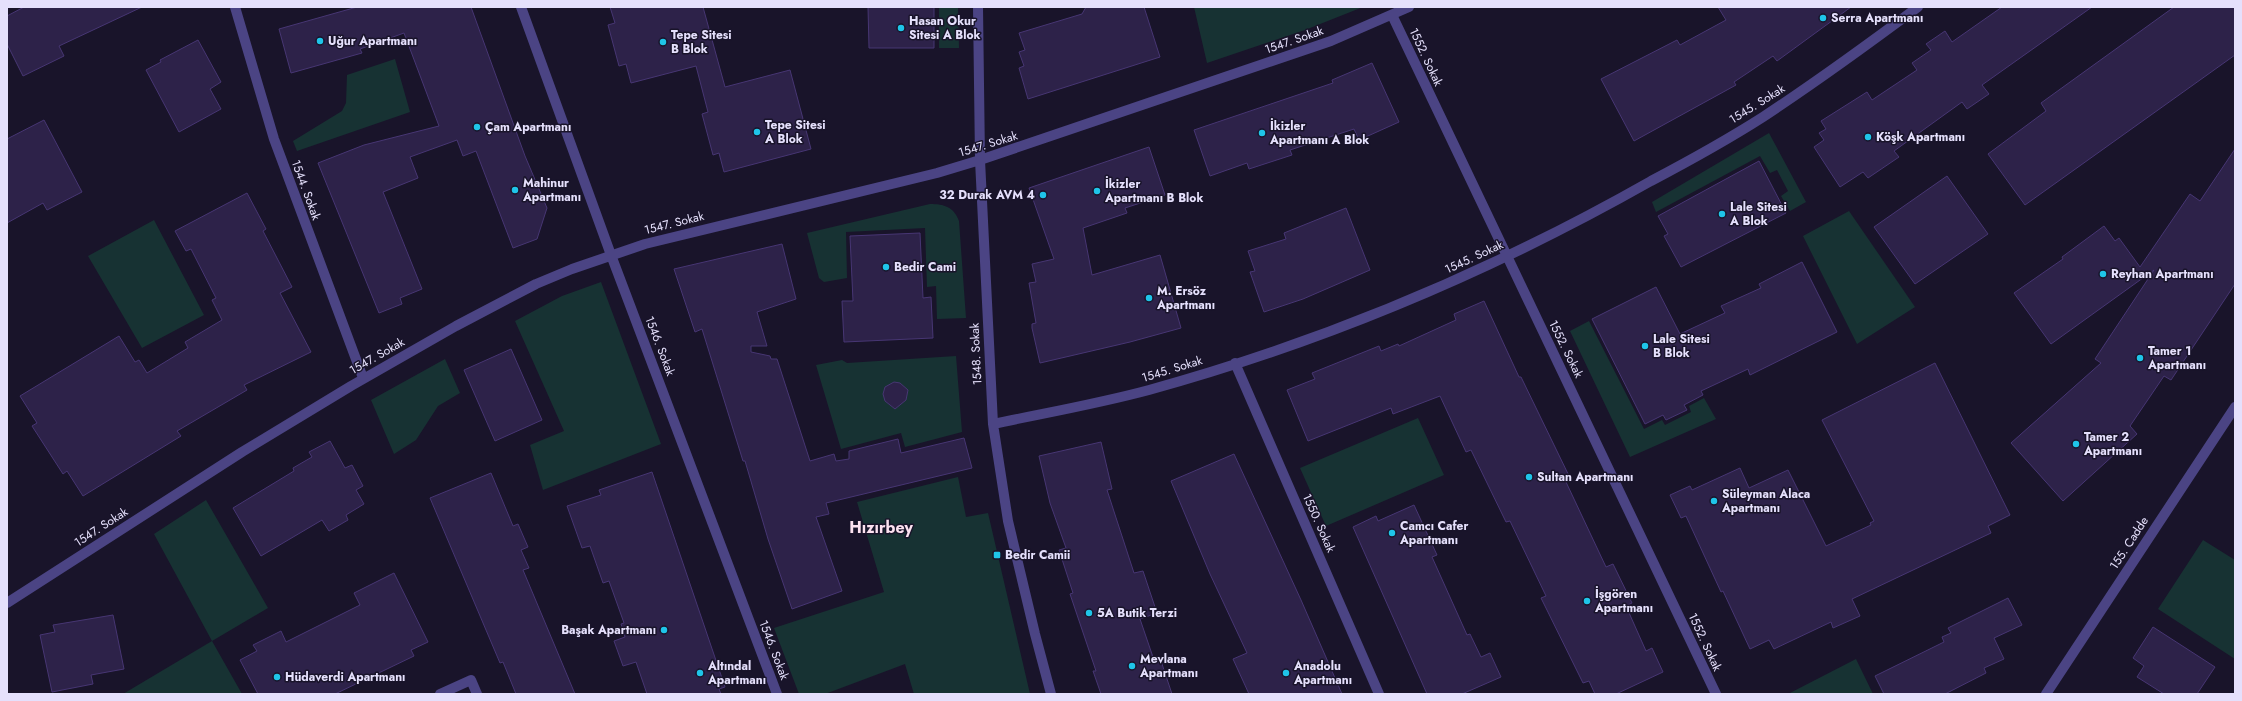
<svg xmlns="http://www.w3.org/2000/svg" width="2242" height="701" viewBox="0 0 2242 701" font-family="Jost,sans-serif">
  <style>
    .green { fill: #173233 }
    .building { fill: #2d2249; stroke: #473673 }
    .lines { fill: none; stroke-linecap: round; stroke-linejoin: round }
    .minor { stroke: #4b4484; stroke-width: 10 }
    .tertiary { stroke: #4b4484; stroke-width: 10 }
    .poi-dot { fill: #1fc5e9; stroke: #19142a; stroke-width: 1.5 }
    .labels { text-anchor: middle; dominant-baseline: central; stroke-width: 3; stroke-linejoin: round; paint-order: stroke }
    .poi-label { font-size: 12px; font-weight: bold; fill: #e5e0fc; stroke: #19142a; text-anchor: start }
    .street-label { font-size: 12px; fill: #e5e0fc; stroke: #19142a }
    .district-label { font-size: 16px; font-weight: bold; fill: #fce2f0; stroke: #19142a }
  </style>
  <rect width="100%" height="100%" fill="#19142a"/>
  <path class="green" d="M939 7H958L959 48H939Z
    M1194 7H1363L1305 30 1207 63Z
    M395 59 410 112 297 151 293 141 342 111 346 103 347 75Z
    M1769 133 1806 202 1790 211 1781 196 1788 191 1777 170 1770 173 1760 156 1656 212 1652 202Z
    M930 204C944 204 954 207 959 221L966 318 937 319 936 286 927 287 925 228 846 232 847 278 824 282 819 278 807 233Z
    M1849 211 1915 307 1857 344 1803 236Z
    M154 220 204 315 142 348 88 256Z
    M601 282 661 444 543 490 530 445 564 431 515 321 562 296Z
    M1589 321 1644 429 1662 420 1665 425 1691 412 1689 406 1704 398 1716 419 1630 457 1570 331Z
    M956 356 962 432 905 447 901 433 841 449 816 365 842 360 847 363Z
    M445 359 460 393 438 406 416 440 394 454 371 400Z
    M1418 418 1444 475 1326 526 1300 468Z
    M958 477 966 517 988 513 1030 694H914L905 664 825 694H799L774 628 884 592 857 502Z
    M206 500 268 608 212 641 242 694H123L212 641 154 534Z
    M2203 540 2235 560V659L2158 609Z
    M1856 659 1873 694H1788Z"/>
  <path class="building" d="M24 7H142L59 46 64 56 23 76 7 44V16Z
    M357 7H471L525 156 547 208 537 239 513 248 476 151 463 156 457 140 410 157 418 178 383 192 422 289 400 298 402 304 379 313 318 163 364 145 439 126 436 118 404 33 360 49 362 53 291 73 279 29Z
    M610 7H703L725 87 790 70 811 149 724 172 719 153 713 155 702 114 708 112 696 66 631 83 626 64 619 66 608 25 615 23Z
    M868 7H934V48H869Z
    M1086 7H1144L1160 57 1028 99 1019 68 1024 66 1019 52 1025 50 1019 33 1082 14Z
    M1718 7H1851L1777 61 1773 56 1734 82 1736 85 1634 141 1601 79 1677 40 1680 45 1726 20Z
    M2002 7H2092L1982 85 1989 94 1967 109 1962 102 1894 151 1899 157 1868 178 1863 172 1840 187 1814 147 1824 140 1819 133 1826 129 1821 121 1867 92 1872 100 1917 70 1912 63 1931 50 1926 44 1945 31 1952 42Z
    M2174 7H2235V55L2025 205 1988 154 2046 111 2041 103Z
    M198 40 221 82 210 89 221 109 179 132 146 70 161 62 160 60Z
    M1372 63 1399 122 1359 140 1354 129 1290 150 1292 155 1249 169 1247 163 1210 176 1194 130 1333 83 1332 80Z
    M44 120 82 192 47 210 43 203 7 223V139Z
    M1149 147 1165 195 1125 208 1127 213 1083 228 1092 275 1160 255 1181 328 1130 342 1040 363 1032 328V324L1036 323 1029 283 1036 282 1032 264 1054 259 1029 188Z
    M2235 149V284L2171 380 2164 376 2130 426 2137 434 2063 501 2011 443 2101 363 2095 359 2154 270 2051 344 2014 293 2063 259 2062 257 2104 226 2115 241 2119 238 2140 267 2190 194 2200 201Z
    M1759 161 1786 213 1681 267 1664 236 1668 234 1658 216Z
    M1947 176 1988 234 1915 284 1874 227Z
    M247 193 266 229 263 231 292 287 280 293 311 352 244 385 247 390 177 431 181 436 83 496 67 471 63 474 32 426 37 423 20 396 119 336 135 362 139 360 147 373 188 348 185 342 222 320 212 300 216 298 191 249 186 251 175 231Z
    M1346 208 1370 270 1303 299 1264 312 1250 272 1255 271 1248 251 1286 239 1284 233Z
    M920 233 923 298 931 297 933 338 844 342 842 301H853L850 236Z
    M782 244 796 299 757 312 767 346H751V352L770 356 771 359H777L810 461 834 454 836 461 849 459V451L898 439 901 453 964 438 972 468 826 503 829 514 816 517 842 591 792 609 768 539 745 461H743L702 329 695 332 674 269Z
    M1802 262 1837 332 1750 375 1748 369 1701 391 1703 395 1684 405 1687 410 1666 420 1663 415 1645 424 1592 319 1656 287 1680 334 1725 313 1721 306 1761 288 1759 284Z
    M1484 301 1519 377H1521L1571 480 1566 482 1606 567 1613 564 1632 603 1626 606 1646 651 1652 648 1663 672 1616 694H1595L1589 681 1583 683 1541 598 1546 596 1510 521 1506 522 1471 450 1466 452 1440 396 1393 414 1391 408 1308 441 1287 390 1315 379 1312 373 1379 346 1381 351 1398 344 1399 346 1456 320 1454 314Z
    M511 349 542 420 495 441 464 370Z
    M1935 363 2010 515 1988 526 1991 533 1852 599 1860 616 1833 628 1831 622 1774 649 1769 640 1750 649 1723 591 1721 592 1686 516 1681 518 1670 495 1690 486 1692 490 1740 468 1749 488 1788 470 1826 546 1871 525 1870 523 1874 521 1822 420Z
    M894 382 900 383 908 390 906 400 895 409 885 401 883 394 885 387Z
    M330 441 345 468 352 465 363 486 356 490 364 504 346 515 348 520 329 531 322 520 261 556 233 508 294 471 293 468 312 457 309 452Z
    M1101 442 1112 489 1107 490 1134 573 1143 571 1157 613 1140 619 1155 663 1161 661 1172 694H1101L1093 671H1096L1070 594 1073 593 1059 550 1066 548 1050 503 1039 456Z
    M1234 454 1301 600 1342 694H1249L1233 659 1247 653 1210 574 1171 481Z
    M652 472 725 687 719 689 721 694H647L636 662 623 666 614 641 625 637 621 624 624 623 609 581 603 583 590 546 582 548 567 506 601 495 599 490Z
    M491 473 513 526 518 524 528 547 521 550 529 568 523 570 575 694H516L503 662 500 663 430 498Z
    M1414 505 1437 555 1432 557 1467 635 1470 634 1481 657 1490 653 1501 677 1462 694H1427L1353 527 1376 516 1378 521Z
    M394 573 428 642 411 650 414 656 335 694H258L240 660 257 651 253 645 281 631 286 642 360 605 354 593Z
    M2008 598 2022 625 1994 638 2004 659 1984 668 1986 673 1945 694H1884L1875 676 1944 642 1942 637 1951 633 1948 628Z
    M113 615 124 669 91 675 93 684 52 692 40 635 55 632 53 625Z
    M2153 627 2215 667 2197 694H2164L2137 677 2144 666 2133 658Z"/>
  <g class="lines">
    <path class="minor" d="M235 7 274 139 363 378
      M521 7 611 255 777 694
      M978 7 980 160 993 424 1008 521 1035 634 1051 694
      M1392 15 1716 694
      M1235 363 1379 694
      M993 424C1045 413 1097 404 1149 390 1323 342 1494 270 1651 181 1689 161 1727 140 1763 117 1816 82 1867 45 1918 7
      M7 603 242 452 351 386 456 326 536 284 572 269 645 244 937 173 980 160 1331 41 1409 7
      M440 694 471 680 477 694"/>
    <path class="tertiary" d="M2046 694 2235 407"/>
  </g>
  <g class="poi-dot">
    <circle cx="1823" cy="18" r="4"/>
    <circle cx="901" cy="28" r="4"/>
    <circle cx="320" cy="41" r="4"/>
    <circle cx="663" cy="42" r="4"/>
    <circle cx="477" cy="127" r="4"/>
    <circle cx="757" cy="132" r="4"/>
    <circle cx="1262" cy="133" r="4"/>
    <circle cx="1868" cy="137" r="4"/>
    <circle cx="515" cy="190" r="4"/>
    <circle cx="1097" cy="191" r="4"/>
    <circle cx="1043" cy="195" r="4"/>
    <circle cx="1722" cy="214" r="4"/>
    <circle cx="886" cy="267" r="4"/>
    <circle cx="2103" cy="274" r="4"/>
    <circle cx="1149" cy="298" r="4"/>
    <circle cx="1645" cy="346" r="4"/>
    <circle cx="2140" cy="358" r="4"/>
    <circle cx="2076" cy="444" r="4"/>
    <circle cx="1529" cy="477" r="4"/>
    <circle cx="1714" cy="501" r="4"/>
    <circle cx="1392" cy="533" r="4"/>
    <rect x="993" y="551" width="8" height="8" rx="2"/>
    <circle cx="1587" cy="601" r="4"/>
    <circle cx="1089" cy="613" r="4"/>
    <circle cx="664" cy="630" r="4"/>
    <circle cx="1132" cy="666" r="4"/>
    <circle cx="700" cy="673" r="4"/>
    <circle cx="1286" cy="673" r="4"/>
    <circle cx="277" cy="677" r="4"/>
  </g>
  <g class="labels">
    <g class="poi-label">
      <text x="1831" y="18">Serra Apartmanı</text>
      <text x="909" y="21">Hasan Okur<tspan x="909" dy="14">Sitesi A Blok</tspan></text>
      <text x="671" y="35">Tepe Sitesi<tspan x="671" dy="14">B Blok</tspan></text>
      <text x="328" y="41">Uğur Apartmanı</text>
      <text x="765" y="125">Tepe Sitesi<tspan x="765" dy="14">A Blok</tspan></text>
      <text x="1270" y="126">İkizler<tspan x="1270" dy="14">Apartmanı A Blok</tspan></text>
      <text x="485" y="127">Çam Apartmanı</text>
      <text x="1876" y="137">Köşk Apartmanı</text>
      <text x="523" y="183">Mahinur<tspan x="523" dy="14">Apartmanı</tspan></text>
      <text x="1105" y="184">İkizler<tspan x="1105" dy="14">Apartmanı B Blok</tspan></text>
      <text x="1035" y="195" text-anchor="end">32 Durak AVM 4</text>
      <text x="1730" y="207">Lale Sitesi<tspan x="1730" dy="14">A Blok</tspan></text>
      <text x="894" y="267">Bedir Cami</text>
      <text x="2111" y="274">Reyhan Apartmanı</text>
      <text x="1157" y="291">M. Ersöz<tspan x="1157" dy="14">Apartmanı</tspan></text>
      <text x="1653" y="339">Lale Sitesi<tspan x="1653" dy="14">B Blok</tspan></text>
      <text x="2148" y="351">Tamer 1<tspan x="2148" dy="14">Apartmanı</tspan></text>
      <text x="2084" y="437">Tamer 2<tspan x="2084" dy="14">Apartmanı</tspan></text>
      <text x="1537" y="477">Sultan Apartmanı</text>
      <text x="1722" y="494">Süleyman Alaca<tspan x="1722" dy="14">Apartmanı</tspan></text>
      <text x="1400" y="526">Camcı Cafer<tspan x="1400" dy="14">Apartmanı</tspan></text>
      <text x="1005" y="555">Bedir Camii</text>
      <text x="1595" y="594">İşgören<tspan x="1595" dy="14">Apartmanı</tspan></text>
      <text x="1097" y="613">5A Butik Terzi</text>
      <text x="656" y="630" text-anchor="end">Başak Apartmanı</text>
      <text x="1140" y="659">Mevlana<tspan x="1140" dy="14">Apartmanı</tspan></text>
      <text x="708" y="666">Altındal<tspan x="708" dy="14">Apartmanı</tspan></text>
      <text x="1294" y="666">Anadolu<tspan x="1294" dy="14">Apartmanı</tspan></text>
      <text x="285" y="677">Hüdaverdi Apartmanı</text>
    </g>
    <g class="street-label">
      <text transform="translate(1294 40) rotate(-19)">1547. Sokak</text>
      <text transform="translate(1426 57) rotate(65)">1552. Sokak</text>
      <text transform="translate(1757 104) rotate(-32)">1545. Sokak</text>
      <text transform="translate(988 144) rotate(-17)">1547. Sokak</text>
      <text transform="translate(306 190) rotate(70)">1544. Sokak</text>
      <text transform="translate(674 223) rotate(-14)">1547. Sokak</text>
      <text transform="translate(1474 257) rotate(-25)">1545. Sokak</text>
      <text transform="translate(660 346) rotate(69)">1546. Sokak</text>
      <text transform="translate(1566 349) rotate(64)">1552. Sokak</text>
      <text transform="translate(976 354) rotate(-93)">1548. Sokak</text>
      <text transform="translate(377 356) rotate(-30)">1547. Sokak</text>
      <text transform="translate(1172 369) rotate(-17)">1545. Sokak</text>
      <text transform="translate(1319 523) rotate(66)">1550. Sokak</text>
      <text transform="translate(101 527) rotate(-33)">1547. Sokak</text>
      <text transform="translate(2129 543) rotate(-57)">155. Cadde</text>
      <text transform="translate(1705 642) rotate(65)">1552. Sokak</text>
      <text transform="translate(774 650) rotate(69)">1546. Sokak</text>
    </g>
    <g class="district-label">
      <text x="881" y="527">Hızırbey</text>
    </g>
  </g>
  <rect width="2242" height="701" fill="none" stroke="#e5e0fc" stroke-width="16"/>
</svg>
